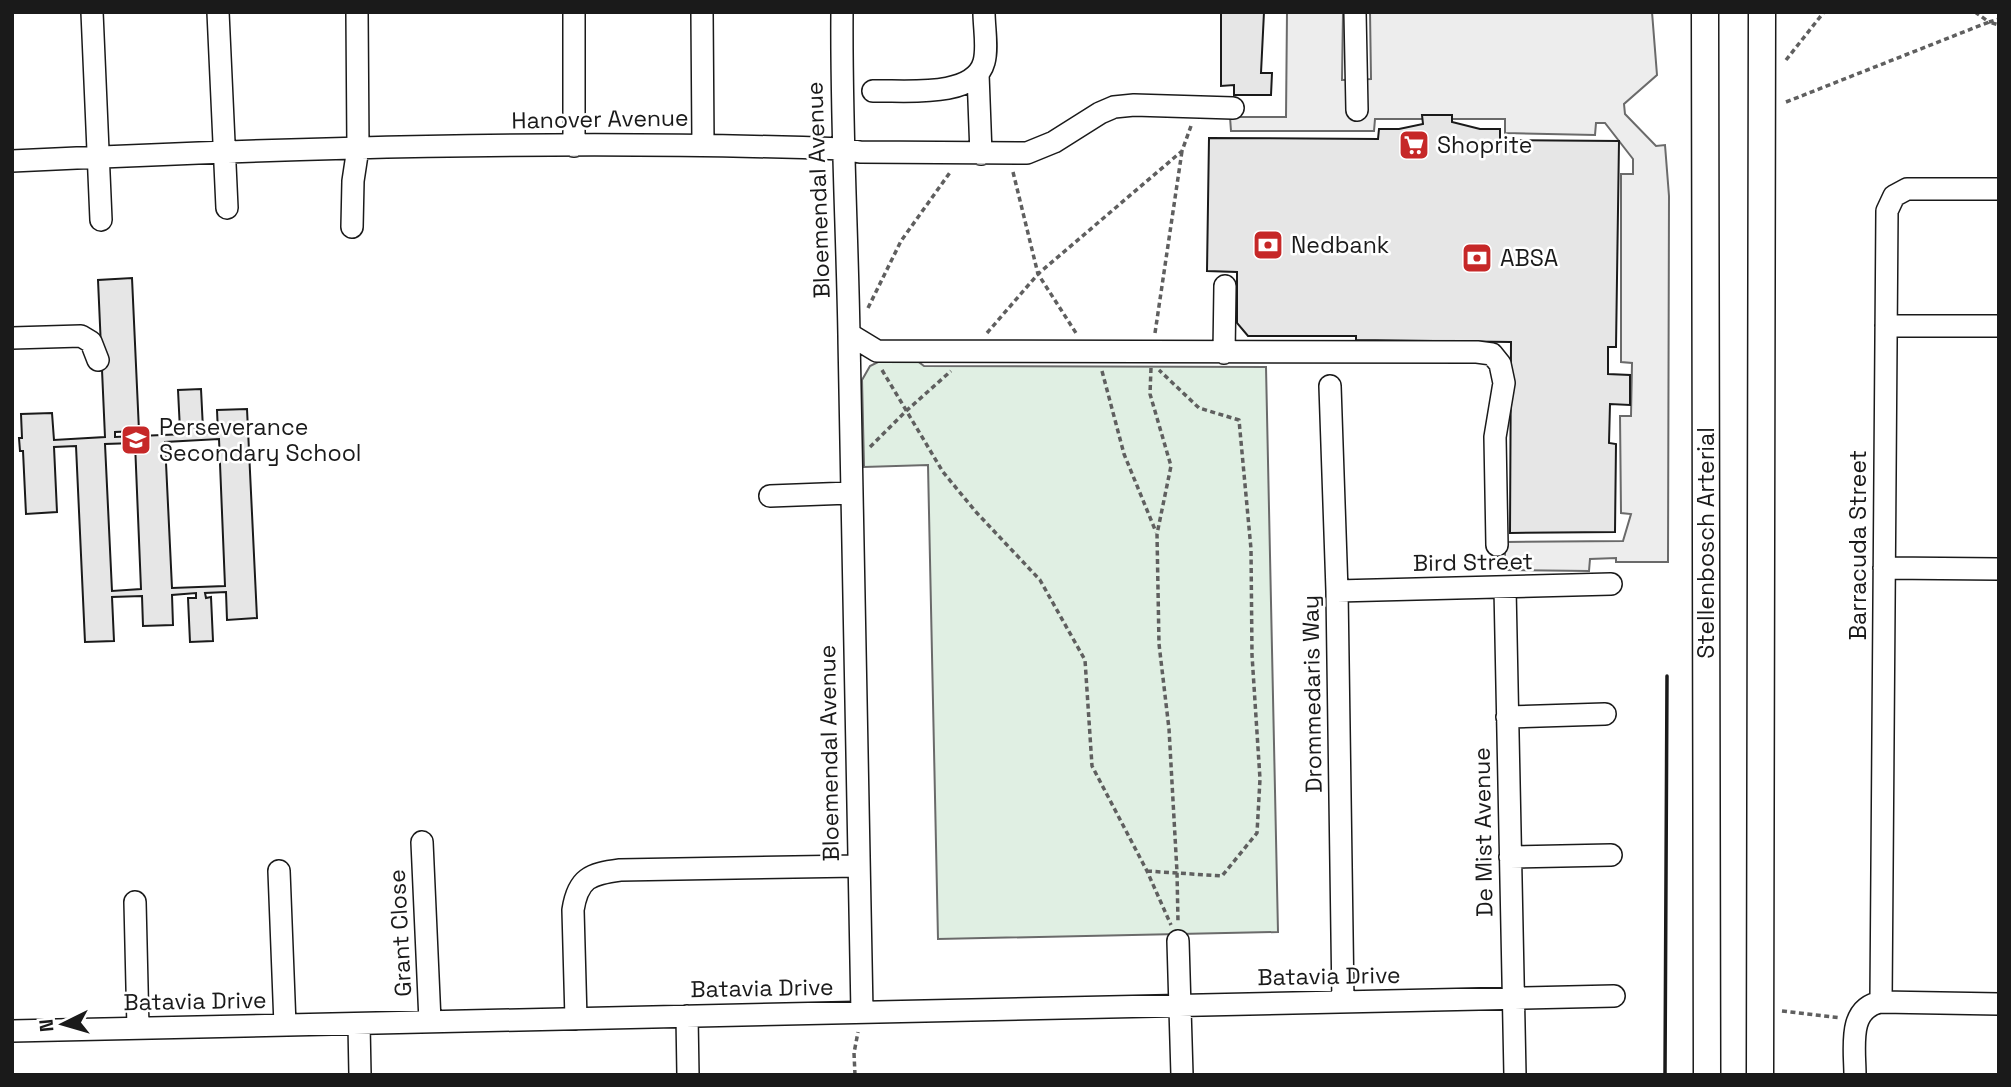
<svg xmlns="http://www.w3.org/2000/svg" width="2011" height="1087" viewBox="0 0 2011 1087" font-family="'Space Grotesk',sans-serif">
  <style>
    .green { fill: #e0efe3; stroke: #6a6a6a; stroke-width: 2 }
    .parking { fill: #ededed; stroke: #6a6a6a; stroke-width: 2 }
    .building { fill: #e6e6e6; stroke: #1a1a1a; stroke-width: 2; fill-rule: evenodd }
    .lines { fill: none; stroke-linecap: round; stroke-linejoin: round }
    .minor-casing { stroke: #1a1a1a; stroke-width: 24 }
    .major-casing { stroke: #1a1a1a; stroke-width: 29 }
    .path { stroke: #5f5f5f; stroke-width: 3.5; stroke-dasharray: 5 3.5; stroke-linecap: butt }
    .minor { stroke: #fff; stroke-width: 21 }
    .major { stroke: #fff; stroke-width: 26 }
    .wall { stroke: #1a1a1a; stroke-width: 3.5 }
    .labels { text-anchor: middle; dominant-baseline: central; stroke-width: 5; stroke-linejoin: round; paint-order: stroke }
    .street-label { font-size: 23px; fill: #1a1a1a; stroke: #fff }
    .poi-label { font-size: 23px; fill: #1a1a1a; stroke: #fff; text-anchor: start }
  </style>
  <rect width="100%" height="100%" fill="#fff"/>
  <path class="green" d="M884 359 916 360 924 366 1266 367 1278 932 938 939 928 465 864 467 862 380 870 366Z"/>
  <path class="parking" d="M1287 12 1343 13 1342 80 1371 79 1370 12H1652L1657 75 1624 104 1625 114 1656 146 1665 145 1669 196 1668 562H1616V558L1590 559 1589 571 1505 570V542L1623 541 1631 514 1621 513 1620 416H1631L1632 363 1621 362V174H1633V159L1605 123H1596L1595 135 1505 133V119H1375L1374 131H1231L1230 117H1286Z"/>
  <path class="building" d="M1221 12H1264L1261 73H1272L1271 95H1234V85L1221 86Z
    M1422 115H1452V122L1480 129H1500V140L1619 141 1616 347H1608V374L1630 375V405L1610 404 1609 443 1616 444 1615 532 1510 533 1511 342 1356 340V336H1248L1237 323V272L1207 271 1209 138 1378 139 1379 129H1399L1423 124Z
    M132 278 139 431 115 432V437L186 434V429L180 430 178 390 201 389 203 429H195L196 434 218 433 217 410 247 409 257 618 227 620 226 592 205 593 206 598 211 597 213 641 190 642 188 598H196V593L172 595 173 625 143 626 142 596 112 597 114 641 85 642 76 446 54 447 57 512 26 514 23 451H20L19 438H22L21 414 52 413 54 440 105 437 98 280ZM219 439 225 586 172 588 165 442ZM135 443 141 589 112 591 105 444Z"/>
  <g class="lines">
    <g class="minor-casing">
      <path id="minor" d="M92 12 101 220
        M218 12 227 208
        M702 12 703 144
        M842 12C841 120 847 227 849 335 852 561 856 787 862 1012
        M1355 12 1357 110
        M978 74 981 154
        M873 91C903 90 974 99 984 62 988 48 984 28 984 12
        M574 146V12
        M12 161C289 148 566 139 843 149L860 152 1027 153 1054 142 1100 113 1114 107 1134 105 1233 108
        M352 227 353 181 358 148 357 12
        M1886 326H1999
        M849 334 877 351 1477 352 1492 354 1500 364 1504 383 1495 437 1497 545
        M12 338 81 336 91 342 98 360
        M1224 353 1225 286
        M1330 386 1337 591 1343 1002
        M770 496 850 493
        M1884 568 1999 569
        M1505 588 1515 1075
        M1337 591 1611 584
        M1507 717 1605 714
        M422 842 430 1021
        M1510 857 1611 855
        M279 871 285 1025
        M135 902 138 1028
        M1178 941 1182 1075
        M1881 1002 1887 211 1894 196 1907 189H1999
        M687 1016 688 1075
        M576 1019 573 910C578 878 590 874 620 870L858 866
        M359 1024 360 1075
        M12 1031 1614 996
        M1855 1075C1855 1048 1847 1008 1881 1002L1999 1004"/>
    </g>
    <g class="major-casing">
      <path id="major" d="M1705 12 1707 1075
        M1760 1075 1762 12"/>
    </g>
    <path class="path" d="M1975 12 1989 22 1999 19
      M1786 60 1824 12
      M1786 102 1989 22 1999 25
      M1013 172 1038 274 1076 333
      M868 308 901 241 951 171
      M987 333 1038 274 1182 151 1191 126
      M1155 333 1182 151
      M1151 368 1150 394 1171 466 1157 534 1159 644 1169 729 1177 872 1178 922
      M882 370 943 472 976 512 1040 580 1085 660 1092 766 1147 871 1171 925
      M1102 371 1124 454 1156 532
      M870 447 905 412 951 371
      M1147 871 1222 876 1257 833 1260 779 1252 655 1251 549 1239 420 1199 408 1159 370
      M1782 1011 1841 1018
      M855 1075 854 1053 858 1032"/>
    <use href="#minor" class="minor"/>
    <use href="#major" class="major"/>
    <path class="wall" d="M1665 1075 1667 676"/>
  </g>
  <defs>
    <g id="supermarket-square" transform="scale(1.575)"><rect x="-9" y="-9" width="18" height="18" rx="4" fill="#c62828" stroke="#fff"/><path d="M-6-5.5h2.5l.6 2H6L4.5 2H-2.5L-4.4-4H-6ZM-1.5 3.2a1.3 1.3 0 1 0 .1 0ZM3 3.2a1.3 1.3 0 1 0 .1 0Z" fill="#fff"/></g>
    <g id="bank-square" transform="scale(1.575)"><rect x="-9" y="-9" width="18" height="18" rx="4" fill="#c62828" stroke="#fff"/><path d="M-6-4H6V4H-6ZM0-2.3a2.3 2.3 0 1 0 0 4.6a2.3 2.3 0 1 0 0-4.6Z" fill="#fff"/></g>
    <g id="school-square" transform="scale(1.575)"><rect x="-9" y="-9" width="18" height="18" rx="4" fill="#c62828" stroke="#fff"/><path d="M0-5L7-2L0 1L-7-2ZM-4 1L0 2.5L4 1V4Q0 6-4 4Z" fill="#fff"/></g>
  </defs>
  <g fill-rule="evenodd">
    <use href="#supermarket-square" x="1414" y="145"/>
    <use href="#bank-square" x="1268" y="245"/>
    <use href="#bank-square" x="1477" y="258"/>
    <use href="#school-square" x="136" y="440"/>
  </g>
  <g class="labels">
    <g class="street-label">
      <text transform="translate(600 119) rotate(-1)">Hanover Avenue</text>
      <text transform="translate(818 190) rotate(-92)">Bloemendal Avenue</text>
      <text transform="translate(1706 543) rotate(-90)">Stellenbosch Arterial</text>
      <text transform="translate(1858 545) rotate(-90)">Barracuda Street</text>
      <text transform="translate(1473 562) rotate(-1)">Bird Street</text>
      <text transform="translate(1312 694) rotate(-91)">Drommedaris Way</text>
      <text transform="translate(829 753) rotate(-91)">Bloemendal Avenue</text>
      <text transform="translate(1483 832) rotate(-91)">De Mist Avenue</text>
      <text transform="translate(400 933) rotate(-93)">Grant Close</text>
      <text transform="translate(1329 976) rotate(-1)">Batavia Drive</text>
      <text transform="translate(762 988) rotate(-1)">Batavia Drive</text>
      <text transform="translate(195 1001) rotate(-1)">Batavia Drive</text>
    </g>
    <g class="poi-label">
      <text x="1437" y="145">Shoprite</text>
      <text x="1291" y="245">Nedbank</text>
      <text x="1500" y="258">ABSA</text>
      <text x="159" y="427">Perseverance<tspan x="159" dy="26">Secondary School</tspan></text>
    </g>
  </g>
  <rect width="2011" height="1087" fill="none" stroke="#1a1a1a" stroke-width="28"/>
  <g transform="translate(63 1024) rotate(265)" stroke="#ffffff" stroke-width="5" paint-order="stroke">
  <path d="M0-5L12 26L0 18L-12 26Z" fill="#1a1a1a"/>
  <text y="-10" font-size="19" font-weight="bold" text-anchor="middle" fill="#1a1a1a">N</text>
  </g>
</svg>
